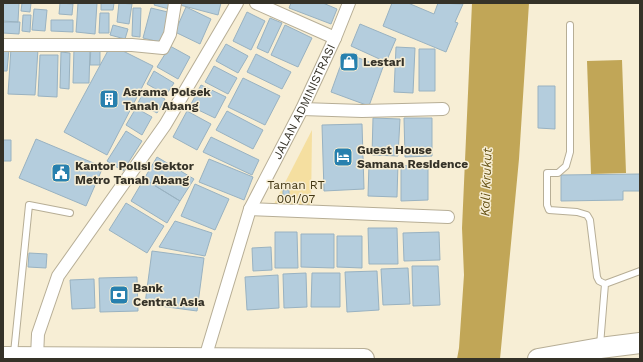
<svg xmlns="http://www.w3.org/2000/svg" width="643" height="362" viewBox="0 0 643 362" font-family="'Work Sans',sans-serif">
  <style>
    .green { fill: #f5dfa0 }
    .water { fill: #c1a657 }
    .building { fill: #b4cddd; stroke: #99b2c1 }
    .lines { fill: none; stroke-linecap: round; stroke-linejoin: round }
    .service-casing { stroke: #b7ae96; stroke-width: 8 }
    .minor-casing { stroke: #b7ae96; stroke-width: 14 }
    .primary-casing { stroke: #b7ae96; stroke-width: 22 }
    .service { stroke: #fff; stroke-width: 6 }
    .minor { stroke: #fff; stroke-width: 12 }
    .primary { stroke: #fff; stroke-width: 20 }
    .labels { text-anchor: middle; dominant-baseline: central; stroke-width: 3; stroke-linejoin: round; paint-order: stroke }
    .poi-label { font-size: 12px; font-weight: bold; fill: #353228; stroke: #f7eed5; text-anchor: start }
    .street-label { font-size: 12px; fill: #353228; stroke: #f7eed5 }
    .park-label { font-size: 12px; fill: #413613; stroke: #f7eed5 }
    .water-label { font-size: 13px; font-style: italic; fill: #685519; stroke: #f7eed5 }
  </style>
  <rect width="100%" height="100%" fill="#f7eed5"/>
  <path class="green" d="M312 130 311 209 273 206Z"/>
  <path class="water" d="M472 3H529L519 159 500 359H457L459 348 464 275 462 228Z
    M622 60 626 173 591 174 587 61Z"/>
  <path class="building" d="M3 3H19L18 22 3 21Z
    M22 3H31L30 12 21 11Z
    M60 3 73 4 72 15 59 14Z
    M78 3H97L95 34 76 32Z
    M101 3H114L113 10H101Z
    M119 3 132 4 129 24 117 22Z
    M155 3H175L173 10 154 5Z
    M180 3H221L218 15 180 5Z
    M291 3H323L337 9 331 24 289 8Z
    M392 3H408L434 14 438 3 463 4 455 22 458 23 446 52 383 26Z
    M186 7 211 19 200 44 175 32Z
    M133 8H141L140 37 132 36Z
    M151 8 172 13 164 43 143 38Z
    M34 9 47 10 45 31 32 30Z
    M247 12 265 21 251 50 233 41Z
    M100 13H109V33H99Z
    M23 15H31L30 32 22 31Z
    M270 18 282 23 268 53 257 48Z
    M51 20H73V32L51 31Z
    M3 22H20L19 34 3 33Z
    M360 24 396 39 386 62 351 46Z
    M113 25 128 29 125 39 110 35Z
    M285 25 312 38 298 67 271 55Z
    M226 44 248 56 238 73 216 61Z
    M111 45 153 66 107 155 64 132Z
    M91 46 100 47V65H90Z
    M170 46 190 57 178 79 157 67Z
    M396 47 415 48 413 93 394 92Z
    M11 48 38 49 35 95 8 94Z
    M74 48H90L89 83H73Z
    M3 49H9L7 71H3Z
    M419 49H435V91H419Z
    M61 52 70 53 69 89 60 88Z
    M345 53 383 67 369 106 331 92Z
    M256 54 291 72 282 89 247 72Z
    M40 55H58L57 97 38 96Z
    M214 66 237 78 228 94 205 82Z
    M154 71 174 83 166 95 147 84Z
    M243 78 280 96 265 125 228 107Z
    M201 85 226 97 215 118 190 106Z
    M538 86H555V129L538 128Z
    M145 89 165 99 157 113 138 103Z
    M136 108 152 117 142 135 126 125Z
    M187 111 211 124 197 150 173 137Z
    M227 111 263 130 253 149 216 130Z
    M373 118 400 119 398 156 372 155Z
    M404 118H432V156L405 157Z
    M362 124 364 189 324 191 322 125Z
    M126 131 142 141 123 171 107 161Z
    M211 137 259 160 252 175 203 152Z
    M36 139 103 167 86 206 19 178Z
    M3 140H11V161H3Z
    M157 157 194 179 180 201 144 179Z
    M209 159 253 177 244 200 199 182Z
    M369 163H398L397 197 368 196Z
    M428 165V200L401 201V166Z
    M640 174V191H623V200L561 201V175Z
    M144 179 180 201 167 223 131 201Z
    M195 184 229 199 215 230 181 216Z
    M283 190H289V197H283Z
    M126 203 164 226 147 253 109 230Z
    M175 221 212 233 205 256 159 247Z
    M368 228H397L398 264H369Z
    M275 232H297L298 268H275Z
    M439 232 440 260 404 261 403 233Z
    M301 234H334V268L301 267Z
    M337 236H362V268L337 267Z
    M271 247 272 270 253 271 252 248Z
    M152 251 204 258 197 311 145 304Z
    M29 253 47 254 46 268 28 267Z
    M412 266H438L440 305 413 306Z
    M408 268 410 304 383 305 381 269Z
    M377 271 379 310 347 312 345 272Z
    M306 273 307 307 284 308 283 274Z
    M312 273H340V307H311Z
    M278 275 279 308 247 310 245 277Z
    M137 277 138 311 100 312 99 278Z
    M94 279 95 308 72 309 70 280Z"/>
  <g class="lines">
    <g class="service-casing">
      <path id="service" d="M570 25V152L566 166 558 173H547V205L549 210 577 212 587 215 590 220 597 277 599 281 605 284
        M600 345 605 284 640 271
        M14 353 29 205 70 213"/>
    </g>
    <g class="minor-casing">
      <g id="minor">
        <path d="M256 3 335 38"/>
        <path d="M3 45H132L163 48 170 34 175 3"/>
        <path d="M302 109 362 111 443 109"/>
        <path d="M250 209 448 217"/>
        <path d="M37 357 38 334 58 276 165 125 237 3"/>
        <path id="s1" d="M205 358 250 209 302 109 335 38 349 3"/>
      </g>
    </g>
    <g class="primary-casing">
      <path id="primary" d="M3 357 364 359
        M538 359 600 348 640 343"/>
    </g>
    <use href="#service" class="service"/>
    <use href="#minor" class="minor"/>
    <use href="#primary" class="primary"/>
  </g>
  <defs>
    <g id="shop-square" transform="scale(1)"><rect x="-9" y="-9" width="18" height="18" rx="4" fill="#2780ae" stroke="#f7eed5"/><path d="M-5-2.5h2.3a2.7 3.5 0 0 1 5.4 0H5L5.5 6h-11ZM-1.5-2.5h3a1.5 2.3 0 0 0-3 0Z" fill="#fff"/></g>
    <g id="building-square" transform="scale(1)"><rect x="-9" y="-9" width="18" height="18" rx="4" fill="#2780ae" stroke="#f7eed5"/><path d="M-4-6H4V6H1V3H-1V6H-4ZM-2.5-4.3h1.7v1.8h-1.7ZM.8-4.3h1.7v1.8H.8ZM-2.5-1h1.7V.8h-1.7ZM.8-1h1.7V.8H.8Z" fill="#fff"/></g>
    <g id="hotel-square" transform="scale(1)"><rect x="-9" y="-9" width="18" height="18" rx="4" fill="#2780ae" stroke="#f7eed5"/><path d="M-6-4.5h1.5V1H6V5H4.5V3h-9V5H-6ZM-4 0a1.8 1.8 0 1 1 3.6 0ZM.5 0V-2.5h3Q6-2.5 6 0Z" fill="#fff"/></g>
    <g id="civic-square" transform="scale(1)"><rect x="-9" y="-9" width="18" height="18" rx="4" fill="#2780ae" stroke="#f7eed5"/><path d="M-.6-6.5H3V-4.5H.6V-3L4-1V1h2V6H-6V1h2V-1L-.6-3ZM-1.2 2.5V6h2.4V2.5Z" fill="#fff"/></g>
    <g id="bank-square" transform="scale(1)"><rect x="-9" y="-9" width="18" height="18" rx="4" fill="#2780ae" stroke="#f7eed5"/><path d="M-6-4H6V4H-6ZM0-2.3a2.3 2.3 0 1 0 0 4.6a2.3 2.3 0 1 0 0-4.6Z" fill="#fff"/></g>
  </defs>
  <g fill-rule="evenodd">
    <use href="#shop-square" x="349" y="62"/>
    <use href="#building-square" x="109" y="99"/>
    <use href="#hotel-square" x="343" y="157"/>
    <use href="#civic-square" x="61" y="173"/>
    <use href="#bank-square" x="119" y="295"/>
  </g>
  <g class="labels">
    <g class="poi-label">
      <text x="363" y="62">Lestari</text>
      <text x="123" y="92">Asrama Polsek<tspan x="123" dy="14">Tanah Abang</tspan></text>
      <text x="357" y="150">Guest House<tspan x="357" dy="14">Samana Residence</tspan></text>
      <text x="75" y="166">Kantor Polisi Sektor<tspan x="75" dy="14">Metro Tanah Abang</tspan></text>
      <text x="133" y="288">Bank<tspan x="133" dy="14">Central Asia</tspan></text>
    </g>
    <g class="street-label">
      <text stroke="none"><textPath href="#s1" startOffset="276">JALAN ADMINISTRASI</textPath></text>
    </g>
    <g class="park-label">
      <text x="296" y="185">Taman RT<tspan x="296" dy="14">001/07</tspan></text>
    </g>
    <g class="water-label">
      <text transform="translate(486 182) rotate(-88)">Kali Krukut</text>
    </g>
  </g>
  <rect width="643" height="362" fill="none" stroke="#353228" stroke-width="8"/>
</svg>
